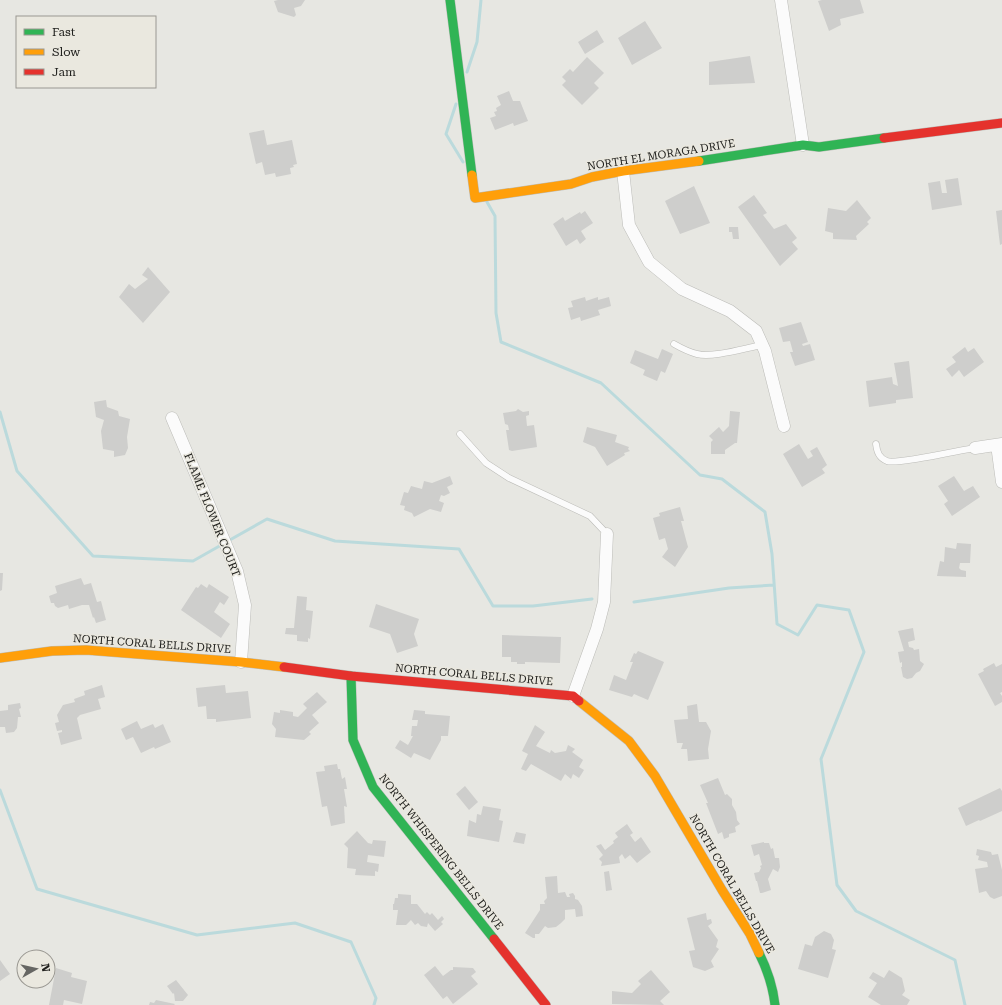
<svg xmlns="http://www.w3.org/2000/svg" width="1002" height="1005" viewBox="0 0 1002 1005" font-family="'Roboto Serif',serif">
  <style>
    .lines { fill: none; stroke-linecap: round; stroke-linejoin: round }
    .stream { stroke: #bbdadc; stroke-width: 3 }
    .building { fill: #cececc }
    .lane-casing { stroke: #bcbcb8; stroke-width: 7 }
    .street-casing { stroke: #bcbcb8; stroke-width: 13 }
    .fast-casing { stroke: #bcbcb8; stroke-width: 10 }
    .slow-casing { stroke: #bcbcb8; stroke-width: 10 }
    .jam-casing { stroke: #bcbcb8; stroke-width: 10 }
    .lane { stroke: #fbfbfb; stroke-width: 6 }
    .street { stroke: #fbfbfb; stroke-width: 12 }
    .fast { stroke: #30b455; stroke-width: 9 }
    .slow { stroke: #ff9f0a; stroke-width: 9 }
    .jam { stroke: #e5322d; stroke-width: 9 }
    .labels { text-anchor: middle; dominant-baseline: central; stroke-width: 3; stroke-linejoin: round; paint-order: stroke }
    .street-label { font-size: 11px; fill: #21211e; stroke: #eae8df }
  </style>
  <rect width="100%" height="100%" fill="#e7e7e2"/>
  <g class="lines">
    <path class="stream" d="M467 72 477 42 481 0
      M456 104 446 134 463 162
      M487 202 495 216 496 313 501 342 601 383 700 475 722 479 765 512 772 554 777 624 798 635 817 605 849 610 864 652 821 759 837 885 856 911 955 960 965 1005
      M0 412 17 471 93 556 193 561 223 544
      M228 541 267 519 335 541 459 549 493 606H533L592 599
      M634 602 729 588 774 585
      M0 790 37 889 197 935 295 923 351 942 376 998 374 1005"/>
  </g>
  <path class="building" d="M278 0H305L301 6 294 8 296 15 294 17 278 12 274 1Z
    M822 0H860L864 13 840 19 841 25 829 31 818 1Z
    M645 21 662 48 632 65 618 38Z
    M597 30 604 42 585 54 578 42Z
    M750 56 755 83 709 85V62Z
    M587 57 604 73 594 83 599 88 582 105 562 85 566 81 562 77 570 69 573 72Z
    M509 91 513 101H520L528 121 514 126 513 123 495 130 490 118 496 116 494 112 497 111 496 108 501 105 497 96Z
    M264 130 267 145 292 140 297 164 293 165 294 167 290 168 291 174 276 177 275 173 265 175 262 162 256 164 249 133Z
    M958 178 962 205 932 210 928 183 940 181 942 193H947L945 180Z
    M694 186 710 223 680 234 665 201Z
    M754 195 767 213 763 215 774 229 786 224 797 238 792 242 798 249 780 266 738 207Z
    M857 200 871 218 867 222 869 224 856 236 857 240 833 239V233L825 231 828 208 846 211Z
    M1002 210V244L1000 245 996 211Z
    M585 211 593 223 581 231 586 239 580 244 577 239 566 246 553 224 563 217 565 221 580 212 581 214Z
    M729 227H738L739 239H733L732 232H729Z
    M148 267 170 292 143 323 119 297 129 284 135 289 148 279 142 275Z
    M585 297 586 301 598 297V300L609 297 611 306 598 310 600 315 581 321 580 317 571 320 568 308 573 307 571 301Z
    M801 322 808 342 802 344 803 346 810 344 815 360 795 366 790 352H793L790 341 783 342 779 328Z
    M965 347 968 352 974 348 984 362 964 377 959 370 952 377 946 369 956 362 952 357Z
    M662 349 673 354 665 373 661 371 657 381 643 375 645 370 630 363 635 350 658 359Z
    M909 361 913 398 896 400V403L869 407 866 381 892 377 893 384 898 386 894 363Z
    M106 400 107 407 118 411 119 416 130 419 127 437 128 448 125 455 114 457V451L103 449 101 431 104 420 96 417 94 402Z
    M518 409 523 412 529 411V415L526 416 527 426 534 425 537 447 512 451 509 450 506 430H509L508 425 505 424 503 413 516 411Z
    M730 411 740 412 737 443H735L725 450V454H711V442L713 440 709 436 719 427 723 432 729 426Z
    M587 427 617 435 615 442 629 447 628 449 630 451 624 453 625 455 607 466 595 447 583 442Z
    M799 444 808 459 813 456 810 451 817 447 827 465 822 469 825 473 802 487 783 454Z
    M450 476 453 484 447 487 450 493 444 496 441 495 439 501 444 503 441 512 430 509 414 517 412 513 404 510 405 506 400 505 404 492 408 493 411 486 422 489 424 481 432 483Z
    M954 476 964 491 973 486 980 497 952 516 944 504 948 501 938 486Z
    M680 507 684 521H681L688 547 675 567 662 557 668 549 665 538 659 540 653 518 660 516 659 513Z
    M957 543 971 544 970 563H960L959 568 961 570 966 571V577L937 576 940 561 944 562 945 547 956 549Z
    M0 573H3L2 590 0 591Z
    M81 578 84 585 91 583 97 602 101 601 106 620 96 623 94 617 93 618 89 605H82L69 609 68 605 58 608 55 606 54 603H51L49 596 57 593 55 586Z
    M201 584 207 588 209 584 229 597 224 605 220 602 214 612 230 624 221 638 181 610 196 587 198 588Z
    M297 596 307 597 306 610 313 611 310 639 308 638V642L297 641V635L285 634 286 628H294Z
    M376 604 419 619 414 634 418 646 397 653 390 634 369 627Z
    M913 628 915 640 908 642 909 647 913 648 914 650 919 649 920 661 924 664 920 671 916 673 912 678 907 679 903 677 901 667H902V662L900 663 898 652 904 651 898 631Z
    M502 635 561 637 560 663 525 662V664H517V662H511V657H502Z
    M638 651 664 662 648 700 634 694 632 697 609 690 614 675 626 680 633 662H630L634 653 636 654Z
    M994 663 996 667 1002 664V692L1000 693 1002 696V702L995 706 978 674 984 671 983 669Z
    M102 685 105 697 98 699 101 709 80 715 77 718 82 739 61 745 58 733 62 732V730L57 731 55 723 59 722 57 715 63 705 75 702 74 699 85 695 84 691Z
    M225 685 226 693 248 691 251 718 216 722V719H207L206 706 198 707 196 688Z
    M317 692 327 702 312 715 319 723 309 732 311 734 304 740 275 737 276 729 272 724 274 712 280 713V710L293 712V716L298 717 307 708 303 704Z
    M20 703 21 708 19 709 21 717H18L17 728 14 732 6 733 5 727H0V711L8 710V705Z
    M697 704 699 722H706L711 731 708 749 709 759 688 761 687 749H681L683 743H677L674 720 688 719 687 706Z
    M414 710 425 711V714L450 716 448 736H441V740L430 760 414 753 411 758 395 748 400 740 408 745 413 736H411L412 726H417L418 720H412Z
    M137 721 141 729 153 724 155 728 163 724 171 742 155 749 154 747 141 753 133 737 126 740 121 729Z
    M535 725 545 732 536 746 550 753 551 750 555 753 566 751 568 745 575 749 572 752 583 760 579 767 584 770 579 778 573 774 571 779 565 774 561 781 531 764 526 771 521 769 528 754 522 751Z
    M337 764 338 769H340L342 779 345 777 347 789H344L347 807 344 806 345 823 331 826 327 806 322 807 316 772 325 771 324 766Z
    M718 778 725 795 727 794 732 799V805L736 812 737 820 740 824 735 827 736 832 729 834V837L724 839 722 832 718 834 706 803H708L700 785Z
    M465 786 478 802 469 810 456 794Z
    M1000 788 1002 791V811L980 821 979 820 966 826 958 808Z
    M483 806 501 809 499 820 503 821 499 842 467 836 469 820 476 823 477 814 481 815Z
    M627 824 633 833 630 835 635 842 641 837 651 852 637 863 630 855 625 859 622 854 619 857 620 863 601 866 602 862 599 859 603 855 596 846 601 844 605 850 614 843 613 841 618 837 615 833Z
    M357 831 368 843 372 844 373 840 386 841 384 857 368 855 367 862 379 864 378 872 375 871V876L355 875 356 869 347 868 348 848 344 844Z
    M516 832 526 834 524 844 513 842Z
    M764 842V843H769L771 849 773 848 775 858H779L780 867 778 872 773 869 768 879 771 890 762 893H760L757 881H756L754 873 759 872 761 868 760 866 762 865 759 854 754 856 751 845Z
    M977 849 991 852 992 855 998 854 1002 870V896L994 899 990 897 986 891 979 893 975 869 988 867 987 862 978 860 979 856 976 855Z
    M609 871 612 890 606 891 604 872Z
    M557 876 558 893 565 892 567 897H570L569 894 573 893 575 896V899L578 900 582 906 583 916 576 917 575 909 565 910V919L561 923 556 927 548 928 545 926 539 934H535V938H533L525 933 540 910V904H545L544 901 547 898 545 877Z
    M398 894 411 895V904H417L425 914 427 912 430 915 432 913 438 920 442 916 444 919 441 922 443 924 435 931 428 923 427 927 421 926 418 923 415 925 411 920 406 925H396L398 910H393V904H394L395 898H398Z
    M706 913 707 920 711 919 712 923 708 926 718 940 716 947 719 949 711 961 714 967 705 971 693 967 689 951 695 950 687 918Z
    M824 931 831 934 834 940 832 949 836 950 828 978 798 969 805 944 812 946 815 937Z
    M0 960 10 974 0 981Z
    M435 966 443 976 451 970H453V967L473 968 476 972 471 976 478 984 453 1004 447 996 443 999 424 975Z
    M56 968 72 973 71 977 87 981 82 1004 64 1000 63 1005H49Z
    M651 970 670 992 660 1001 664 1005 612 1004V991L632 993 641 984 638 981Z
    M889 970 902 978 905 991 902 995 910 1000 907 1005H881L868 997 877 983 869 978 873 972 884 978Z
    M176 980 188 995 183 1001H175L174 993 173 994 167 986Z
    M156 1000 175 1004 174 1005H149L150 1002 154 1003Z"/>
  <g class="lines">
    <g class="lane-casing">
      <path id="lane" d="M674 344C681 348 689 352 697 354 713 358 745 348 762 345
        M460 434 486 463 509 478 590 516 607 534
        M876 444C877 452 879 458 887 461 895 465 961 450 975 448"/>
    </g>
    <g class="street-casing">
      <path id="street" d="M781 0 803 145
        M623 171 629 225 649 262 682 289 730 311 756 331 765 351 784 426
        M172 418 237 571 245 605 241 662
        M997 445 1002 482
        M975 448 1002 444
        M573 696 597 629 604 602 607 534"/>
    </g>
    <g class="fast-casing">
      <path id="fast" d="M450 0 472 175
        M699 161 803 145 819 147 884 138
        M351 676 353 740 373 787 494 939
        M759 953C767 969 773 987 775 1005"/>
    </g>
    <g class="slow-casing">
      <path id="slow" d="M472 175 475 198 571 184 592 177 623 171 699 161
        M0 658 52 651 86 650 241 662 284 667
        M579 701 629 741 655 776 722 890 750 934 759 953"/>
    </g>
    <g class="jam-casing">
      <path id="jam" d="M884 138 1002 123
        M284 667 351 676 573 696 579 701
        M494 939 546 1005"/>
    </g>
    <use href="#lane" class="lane"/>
    <use href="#street" class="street"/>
    <use href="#fast" class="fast"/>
    <use href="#slow" class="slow"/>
    <use href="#jam" class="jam"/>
  </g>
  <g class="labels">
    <g class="street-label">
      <text transform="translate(661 155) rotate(-9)">NORTH EL MORAGA DRIVE</text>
      <text transform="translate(212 515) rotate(68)">FLAME FLOWER COURT</text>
      <text transform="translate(152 644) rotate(4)">NORTH CORAL BELLS DRIVE</text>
      <text transform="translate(474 675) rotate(5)">NORTH CORAL BELLS DRIVE</text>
      <text transform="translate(441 852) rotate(52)">NORTH WHISPERING BELLS DRIVE</text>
      <text transform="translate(732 884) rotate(60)">NORTH CORAL BELLS DRIVE</text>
    </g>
  </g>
  <rect x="16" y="16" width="140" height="72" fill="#eae8df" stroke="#9a9892"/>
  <rect x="24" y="29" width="20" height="6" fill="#30b455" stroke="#9a9892"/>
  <text x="52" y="36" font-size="12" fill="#21211e">Fast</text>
  <rect x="24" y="49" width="20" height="6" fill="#ff9f0a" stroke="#9a9892"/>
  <text x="52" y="56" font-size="12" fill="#21211e">Slow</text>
  <rect x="24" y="69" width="20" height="6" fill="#e5322d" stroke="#9a9892"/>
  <text x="52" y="76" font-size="12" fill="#21211e">Jam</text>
  <g transform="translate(36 969) rotate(82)"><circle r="19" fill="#eae8df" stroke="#9a9892"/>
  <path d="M0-3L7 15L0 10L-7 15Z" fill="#666663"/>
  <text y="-6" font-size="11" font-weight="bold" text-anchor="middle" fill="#21211e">N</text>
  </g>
</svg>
